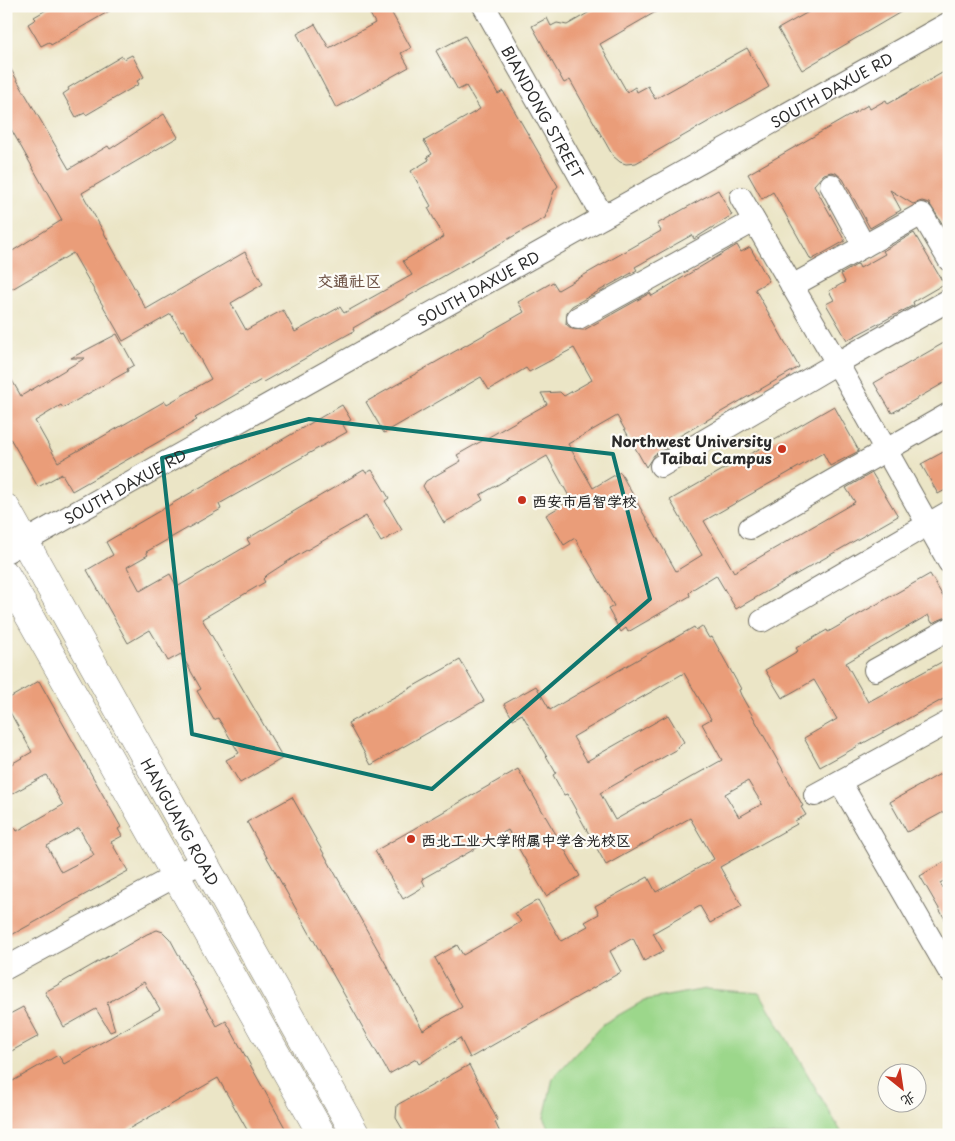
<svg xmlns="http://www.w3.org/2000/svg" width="955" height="1141" viewBox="0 0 955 1141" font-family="'Playpen Sans','LXGW WenKai TC',sans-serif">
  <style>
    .green { fill: #9cd78b; stroke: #64815b }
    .building { fill: #ea9d79; fill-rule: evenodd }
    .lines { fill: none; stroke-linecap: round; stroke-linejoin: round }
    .minor-casing { stroke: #6e6c61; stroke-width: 24 }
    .major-casing { stroke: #6e6c61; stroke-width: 29 }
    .minor { stroke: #fff; stroke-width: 22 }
    .major { stroke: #fff; stroke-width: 28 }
    .marked { fill: none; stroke: #0f766e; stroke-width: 4; stroke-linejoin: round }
    .poi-dot { fill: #c8321e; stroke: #fdfcf7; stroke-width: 2 }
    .labels { text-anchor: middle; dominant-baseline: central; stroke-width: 4.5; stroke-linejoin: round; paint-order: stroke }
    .street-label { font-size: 15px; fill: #2b2b2b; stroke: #fdfcf7 }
    .poi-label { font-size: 15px; font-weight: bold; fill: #2b2b2b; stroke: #fdfcf7; text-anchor: start }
    .neighbourhood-label { font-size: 16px; font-weight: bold; fill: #6e5346; stroke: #fdfcf7 }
  </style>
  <rect width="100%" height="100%" fill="#fdfcf7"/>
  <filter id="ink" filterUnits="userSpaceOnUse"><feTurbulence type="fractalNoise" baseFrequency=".02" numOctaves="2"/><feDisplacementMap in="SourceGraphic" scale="10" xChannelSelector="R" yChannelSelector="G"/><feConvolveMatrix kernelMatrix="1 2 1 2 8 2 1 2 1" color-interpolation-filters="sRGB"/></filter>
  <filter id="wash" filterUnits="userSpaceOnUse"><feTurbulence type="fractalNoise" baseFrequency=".0096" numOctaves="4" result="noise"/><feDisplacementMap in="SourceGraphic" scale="20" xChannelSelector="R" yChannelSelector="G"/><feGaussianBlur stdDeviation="1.12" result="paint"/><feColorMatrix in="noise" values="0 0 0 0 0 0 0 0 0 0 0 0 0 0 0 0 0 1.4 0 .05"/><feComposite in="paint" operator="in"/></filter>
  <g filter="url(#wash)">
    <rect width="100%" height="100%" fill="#ebe5c6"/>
    <path class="green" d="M706 989 760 993 843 1135H553L544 1118 553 1078 603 1024 645 1000Z"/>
    <g id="blocks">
      <path class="building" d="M118 6 51 45 49 42 41 46 28 24 36 19 34 17 53 6Z
        M379 6H388L411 48 401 53 409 67 336 108 297 34 315 24 329 48 375 23 369 12Z
        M600 6H666L600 44 627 92 635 87 637 92 648 86 655 99 747 48 769 87 636 163 626 164 620 162 613 156 570 80 564 83 532 26 547 18 551 26 557 23 567 25Z
        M819 6H911L802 70 778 29Z
        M465 36 498 94 503 91 558 186 554 191 545 218 353 328 354 331 263 382 261 380 195 418 197 420 72 491 62 474 38 487 6 431V370L21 396 85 358H71L117 334 134 365 127 369 128 371 77 400 63 408 61 405 35 421 58 462 165 401 167 404 211 379 184 330 181 331 171 314 123 341 73 253 12 289 6 279V255L62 220 6 120V61L69 169 108 146 110 149 164 114 178 137 82 193 146 309 245 252 263 284 231 303 246 330 283 310 295 332 340 307 344 313 412 275 403 261 444 237 428 208 431 206 411 171 429 160 427 157 432 154 424 141 480 109 466 86 458 90 436 51Z
        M132 55 144 77 137 81 139 84 86 115 85 113 76 117 63 94 69 90 68 88 122 56 124 59Z
        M949 69V234L929 203 922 201 913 204 890 190 901 210 870 228 843 179 836 173 831 172 824 174 814 185 845 241 811 260 773 192 762 199 748 174 868 105 870 109 886 100 888 104Z
        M718 190 732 215 694 239 692 235 635 267 637 270 572 306 567 312 566 324 572 329 584 330 650 293 652 296 737 245 741 252 750 247 769 281 755 289 799 367 664 445 666 448 654 455 646 467 617 416 568 444 593 488 620 472 676 571 702 555 670 500 834 406 859 451 830 466 823 453 704 521 734 572 855 502 846 488 872 473 898 516 736 609 716 575 693 589 689 593 690 596 628 632 626 628 621 632 608 609 614 606 575 538 564 545 546 515 571 500 547 456 480 495 483 500 444 523 423 486 426 481 461 461 457 455 547 404 541 393 560 392 564 396 592 380 574 348 529 372 526 368 489 390 481 377 384 433 366 402 524 312 518 302 553 282 558 290 661 231 657 224Z
        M914 233 944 284 913 302 914 305 847 340 826 304 834 300 829 291 845 282 841 274 858 264 860 268 885 254 883 251Z
        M949 340V380L892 413 874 383Z
        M342 405 351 420 343 425 347 432 219 504 221 509 146 552 148 555 127 567 140 591 170 574 177 587 250 544 247 539 364 470 366 473 372 470 389 498 385 501 402 530 381 542 366 516 293 558 267 575 263 579 265 582 202 619 283 758 240 783 226 760 239 753 218 718 214 720 197 691 201 689 181 654 168 661 150 630 128 643 87 570 113 555 106 542Z
        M949 449V488L938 494 921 464Z
        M930 574 949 607V616L932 623 928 615 846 663 868 702 949 658V696L820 767 804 738 837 719 814 680 782 698 765 670 798 651 796 648 827 630 828 632Z
        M702 626 709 638 712 637 741 689 739 690 741 695 803 806 801 807 806 815 795 821 797 824 720 867 742 906 710 923 700 906 674 921 653 933 663 951 644 961 633 938 610 951 621 972 470 1058 460 1038 419 1064 416 1059 389 1074 247 822 292 797 423 1030 462 1007 435 958 457 945 463 955 521 922 515 913 538 900 561 941 588 926 585 922 599 914 595 906 648 877 656 892 714 859 690 818 606 865 567 794 564 795 553 775 556 773 522 714 513 719 504 704 536 686 550 710 694 627 696 630ZM684 673 711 719 702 724 722 760 615 820 600 793 678 749 677 747 684 742 668 715 587 761 573 737ZM748 781 762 804 739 817 725 794Z
        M460 660 484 701 371 765 348 723Z
        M39 681 121 827 118 829 122 836 111 842 128 871 6 938V832L15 827 17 831 63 805 46 775 6 797V767L32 752 6 705V700ZM79 828 94 855 61 872 47 846Z
        M518 769 580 876 546 896 508 830 422 879 425 886 403 899 375 851Z
        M949 769V809L907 832 890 802Z
        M949 859V878L940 883 949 897V926L920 876Z
        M157 930 163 932 170 939 217 1026 226 1021 289 1135H250L218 1078 118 1135H6V1085L58 1055 64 1064 160 1009 144 982 107 1003 115 1030 110 1032 96 1009 64 1027 45 992 147 934Z
        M23 1007 39 1036 6 1054V1016Z
        M469 1065 498 1121 495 1122 501 1135H406L396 1118 397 1105Z"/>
    </g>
  </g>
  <g filter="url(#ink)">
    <use href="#blocks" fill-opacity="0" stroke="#6e6c61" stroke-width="1"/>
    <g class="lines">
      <g class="minor-casing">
        <g id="minor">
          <path id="s1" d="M484 6 603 217"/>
          <path d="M831 185 864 246"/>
          <path d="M792 286 922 214 949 260"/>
          <path d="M949 300 837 363 949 562"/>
          <path d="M578 318 754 221"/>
          <path d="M661 466 837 363 741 198"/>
          <path d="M750 528 949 414"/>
          <path id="s2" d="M6 552 949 23"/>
          <path d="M762 621 949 512"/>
          <path d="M875 670 949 629"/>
          <path d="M840 782 949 971"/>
          <path d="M815 795 949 722"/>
          <path d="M6 968 203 861"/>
        </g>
      </g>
      <g class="major-casing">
        <g id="major">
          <path id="s3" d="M6 508 356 1135"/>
          <path d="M6 575 322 1135"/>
        </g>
      </g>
      <use href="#minor" class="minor"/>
      <use href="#major" class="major"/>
    </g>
  </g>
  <path class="marked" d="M309 419 613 454 650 599 432 789 192 734 162 458Z"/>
  <g class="poi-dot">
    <circle cx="782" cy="449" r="5"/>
    <circle cx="522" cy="500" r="5"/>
    <circle cx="411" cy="839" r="5"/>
  </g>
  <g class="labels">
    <g class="street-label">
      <text stroke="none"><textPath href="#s2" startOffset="946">SOUTH DAXUE RD</textPath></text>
      <text stroke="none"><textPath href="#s1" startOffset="121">BIANDONG STREET</textPath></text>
      <text stroke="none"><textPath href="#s2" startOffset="541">SOUTH DAXUE RD</textPath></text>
      <text stroke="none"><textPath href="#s2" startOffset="136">SOUTH DAXUE RD</textPath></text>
      <text stroke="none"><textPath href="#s3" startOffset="359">HANGUANG ROAD</textPath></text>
    </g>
    <g class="poi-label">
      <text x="772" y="440" text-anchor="end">Northwest University<tspan x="772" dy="17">Taibai Campus</tspan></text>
      <text x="532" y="500">西安市启智学校</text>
      <text x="421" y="839">西北工业大学附属中学含光校区</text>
    </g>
    <g class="neighbourhood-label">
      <text x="349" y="280">交通社区</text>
    </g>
  </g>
  <rect width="955" height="1141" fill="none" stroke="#fdfcf7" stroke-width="25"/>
  <g transform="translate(902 1088) rotate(150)"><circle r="24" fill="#fdfcf7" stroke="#a9a8a5"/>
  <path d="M0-4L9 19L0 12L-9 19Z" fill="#c8321e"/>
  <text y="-8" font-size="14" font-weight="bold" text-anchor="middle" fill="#2b2b2b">北</text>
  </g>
</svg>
